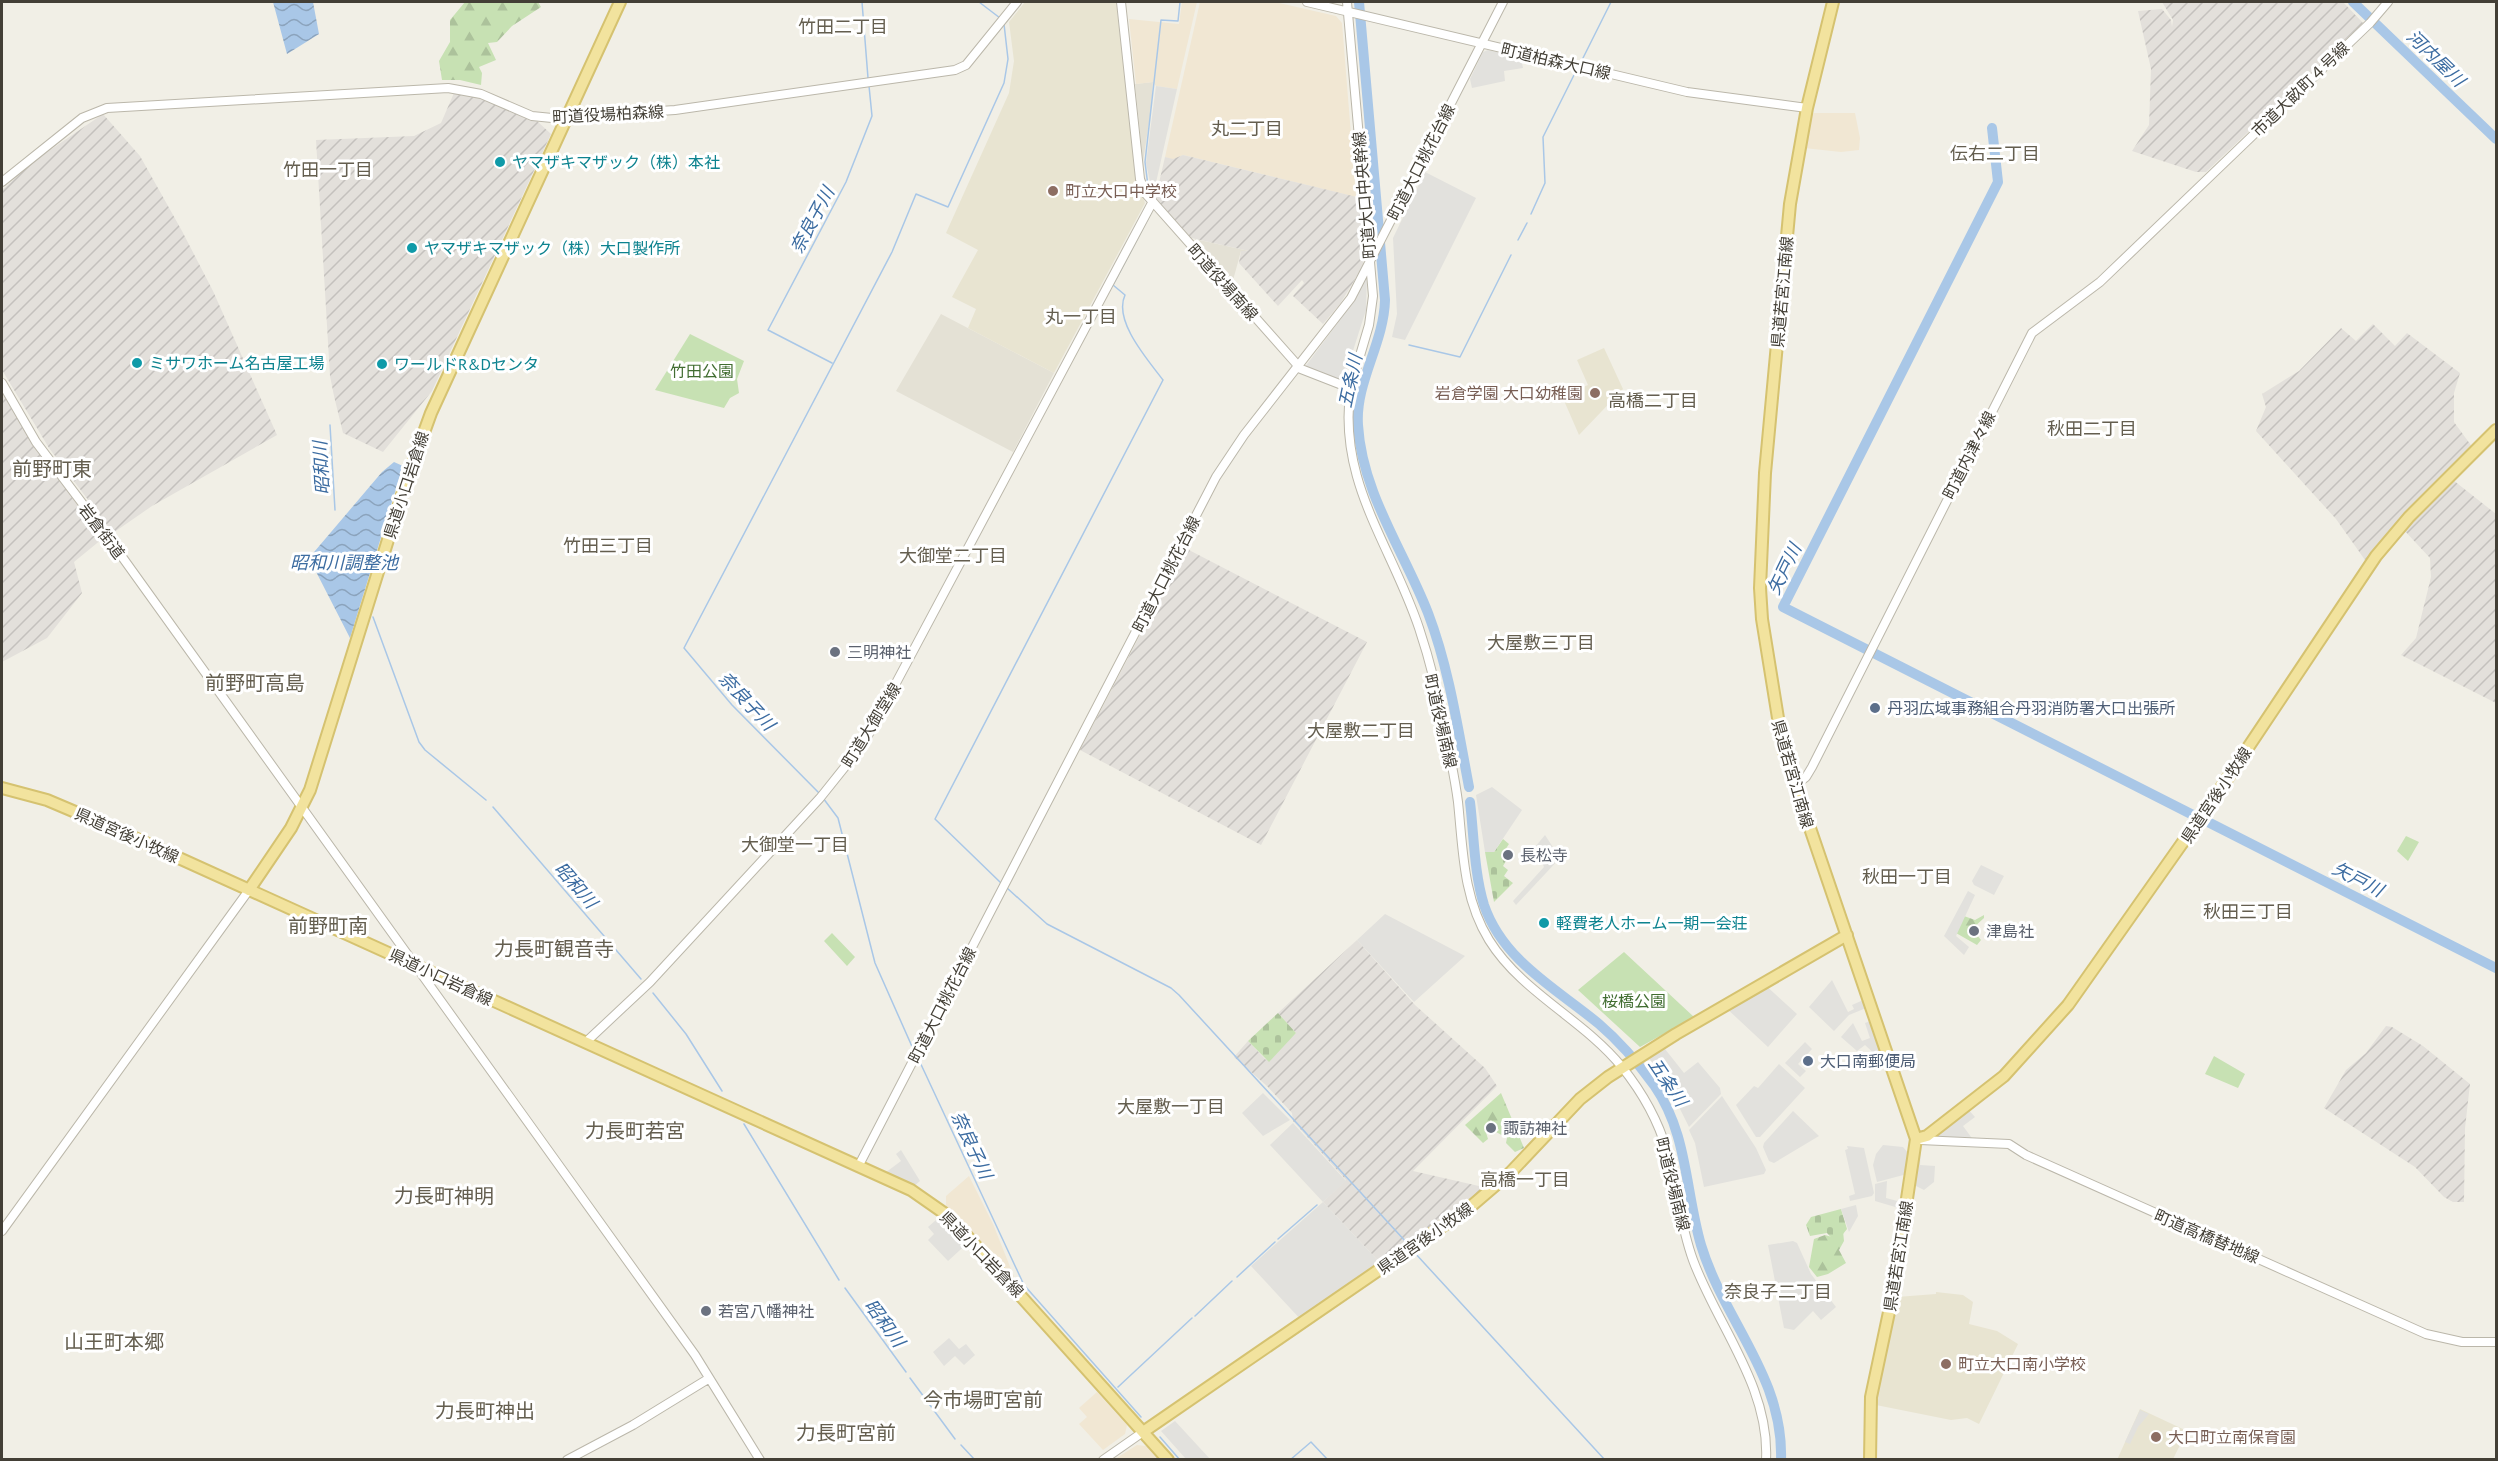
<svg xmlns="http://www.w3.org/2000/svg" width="2498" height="1461" viewBox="0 0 2498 1461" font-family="'PT Sans','Noto Sans JP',sans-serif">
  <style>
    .residential { fill: #e4e1d5 }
    .commercial { fill: #f1e7d3 }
    .industrial { fill: url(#industrial-furrows) }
    .education { fill: #e8e4d1 }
    .green { fill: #c7e1b3 }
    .forest { fill: url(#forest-firs) }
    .cemetery { fill: url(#cemetery-stones) }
    .parking { fill: #e2e1dd }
    .water { fill: url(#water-waves) }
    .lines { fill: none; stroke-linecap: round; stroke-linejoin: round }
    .stream { stroke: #a9c7e7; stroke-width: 1.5 }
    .river { stroke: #a9c7e7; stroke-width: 10 }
    .minor-casing { stroke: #bbb7aa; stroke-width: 10 }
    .major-casing { stroke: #d5c270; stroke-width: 14 }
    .minor { stroke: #fff; stroke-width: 8 }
    .major { stroke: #f2e39e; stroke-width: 10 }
    .culture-dot { fill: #0f9aa8; stroke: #fff; stroke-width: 2 }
    .education-dot { fill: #8d6e63; stroke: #fff; stroke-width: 2 }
    .worship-dot { fill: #6b7280; stroke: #fff; stroke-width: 2 }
    .service-dot { fill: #5c6f8a; stroke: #fff; stroke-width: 2 }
    .labels { text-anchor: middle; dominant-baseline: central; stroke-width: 6; stroke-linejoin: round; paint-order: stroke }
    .street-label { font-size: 16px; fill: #433f36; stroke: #fff }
    .culture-label { font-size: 16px; fill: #0d838f; stroke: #fff; text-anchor: start }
    .education-label { font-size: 16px; fill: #785e54; stroke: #fff; text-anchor: start }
    .park-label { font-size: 16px; fill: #416d31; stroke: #fff }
    .worship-label { font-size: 16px; fill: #5b616d; stroke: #fff; text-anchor: start }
    .service-label { font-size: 16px; fill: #4e5e75; stroke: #fff; text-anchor: start }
    .neighbourhood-label { font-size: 18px; fill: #645e4f; stroke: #fff }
    .water-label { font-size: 18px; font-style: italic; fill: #3c6ca1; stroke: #fff }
    .quarter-label { font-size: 20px; fill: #645e4f; stroke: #fff }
  </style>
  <defs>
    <pattern id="industrial-furrows" width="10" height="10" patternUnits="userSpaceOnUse" patternTransform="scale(1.5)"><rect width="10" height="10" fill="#e3e0db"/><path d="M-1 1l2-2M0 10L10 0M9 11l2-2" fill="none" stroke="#c4c1bd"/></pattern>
    <pattern id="forest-firs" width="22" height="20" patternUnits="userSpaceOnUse" patternTransform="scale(1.5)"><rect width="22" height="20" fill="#c7e1b3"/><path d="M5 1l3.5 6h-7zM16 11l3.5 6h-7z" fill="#acc29b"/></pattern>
    <pattern id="cemetery-stones" width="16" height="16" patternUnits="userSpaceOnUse" patternTransform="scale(1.5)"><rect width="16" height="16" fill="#c7e1b3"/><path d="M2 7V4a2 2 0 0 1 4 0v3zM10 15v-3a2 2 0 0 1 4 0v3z" fill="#acc29b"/></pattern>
    <pattern id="water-waves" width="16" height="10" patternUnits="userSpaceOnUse" patternTransform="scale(1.5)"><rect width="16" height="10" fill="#a9c7e7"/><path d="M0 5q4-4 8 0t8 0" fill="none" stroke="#8ba3bc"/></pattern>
  </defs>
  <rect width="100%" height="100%" fill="#f1efe6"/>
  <path class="residential" d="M1153 82 1151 109 1143 162 1135 84Z
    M1195 239 1249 251H1241L1232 284 1194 245Z
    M941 314 1054 373 1013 452 896 391Z"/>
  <path class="commercial" d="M1182 2H1197L1177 89 1156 86 1153 82 1136 84 1129 19 1179 24Z
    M1200 2H1275L1336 16 1342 23 1356 197 1183 155 1173 160 1165 157Z
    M1814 113H1855L1860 138 1859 150 1841 152 1804 148 1810 116Z
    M969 1176 993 1224 1015 1279 946 1206V1196Z
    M1097 1392 1127 1425 1125 1434 1103 1450 1079 1424 1087 1417 1079 1408Z
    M1137 1445 1146 1446 1158 1459H1115Z"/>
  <path class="industrial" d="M2162 2H2343L2363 23 2206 172H2196L2132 151 2149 125 2151 69 2138 11 2162 9 2171 20 2172 27 2173 20Z
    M454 93 470 95 504 107 537 121 551 134 432 391 383 452 343 433 334 396 330 376 316 140 414 136 441 123Z
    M103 114 140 156 182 231 213 291 277 435 152 506 113 533 49 448 2 370V190L34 161Z
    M1183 155 1361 198 1365 242 1363 266 1340 304 1323 324 1293 296 1304 283 1302 280 1278 306 1239 263 1241 251H1249L1187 237 1155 200 1165 157 1173 159Z
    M2373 324 2395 346 2407 333 2460 373 2454 393V422L2473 448 2405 513 2365 560 2336 519 2256 431 2266 407 2262 394 2299 371 2341 328 2356 341Z
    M2 389 32 442 102 539 74 562 82 593 47 638 2 662Z
    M2453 480 2496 514V703L2401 655 2416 638 2431 577 2430 558 2403 529Z
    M1187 549 1367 642 1261 845 1080 750 1184 551Z
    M1357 940 1415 1005 1485 1068 1497 1086 1413 1171 1492 1189 1384 1267 1323 1202 1346 1180 1293 1121 1292 1113 1267 1086 1234 1057 1248 1041 1266 1060 1296 1033 1278 1013Z
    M2386 1026 2392 1027 2423 1046 2470 1084 2465 1128 2464 1202H2453L2444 1197 2415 1167 2324 1108 2346 1070 2366 1053Z"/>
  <path class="education" d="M1025 2H1116L1137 178 1145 203 1054 373 968 328 976 309 952 297 978 250 946 233 1009 93 1014 61 1009 22Z
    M1604 348 1623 389 1579 435 1562 396 1588 385 1577 360Z
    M1936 1292 1963 1295 1973 1302 1969 1324 1997 1331 2018 1344 1979 1424 1967 1418 1951 1420 1876 1405 1897 1297 1936 1294Z
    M2140 1409 2187 1431 2173 1459 2117 1460Z"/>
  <path class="green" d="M690 334 744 361 737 379 739 393 730 398 724 408 655 390Z
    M2406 836 2419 842 2408 861 2397 851Z
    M832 933 855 957 847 966 824 941Z
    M1624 952 1694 1017 1640 1047 1578 990Z
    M2214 1056 2245 1074 2238 1088 2205 1074Z"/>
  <path class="forest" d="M465 2H538L541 7 512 26 497 42 488 43 496 60 479 67 482 73 481 85 460 80H442L439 61 450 42V20Z
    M1984 915V918L1972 929 1981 940 1977 945 1956 933 1964 916 1975 920Z
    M1501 1093 1524 1148 1515 1152 1506 1143 1507 1138 1496 1132 1499 1130 1491 1120 1484 1126 1488 1139 1483 1143 1465 1125Z
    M1843 1231 1844 1241 1839 1250 1846 1263 1828 1274 1817 1277 1809 1267 1814 1239 1825 1235 1832 1237Z"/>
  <path class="cemetery" d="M1503 839 1509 844 1501 856 1506 861 1503 866 1508 870 1504 876 1513 883 1494 902 1485 852H1494Z
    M1278 1013 1296 1033 1269 1062 1248 1041Z
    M1841 1209 1847 1229 1836 1243 1827 1233 1810 1236 1806 1225 1811 1217Z"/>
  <path class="parking" d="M1488 50 1521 58 1523 68 1504 71 1505 81 1472 88 1470 79 1483 52Z
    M1156 86 1177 89 1153 196 1146 163Z
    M1425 172 1476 198 1405 340 1392 337 1397 314 1393 238Z
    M1367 274 1366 310 1344 379 1340 380 1305 367 1357 297Z
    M1492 787 1522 810 1494 852H1485L1476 795Z
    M1545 835 1560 858 1516 905 1513 901 1544 867 1535 847Z
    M1981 865 2004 876 1994 895 1974 885 1972 881Z
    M1968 891 1975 895 1956 936 1969 947 1964 955 1944 936Z
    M1385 914 1465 956 1414 1002 1357 940Z
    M1832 980 1848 1012 1854 1009 1852 1005 1868 998 1871 1006 1849 1015 1834 1031 1809 1007Z
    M1763 983 1797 1014 1768 1047 1724 1006Z
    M1876 1019 1886 1048 1879 1058 1865 1045 1857 1051 1841 1037 1853 1023 1862 1041 1870 1038 1865 1023Z
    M1805 1042 1812 1049 1798 1064 1806 1071 1800 1077 1785 1063Z
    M1665 1049 1684 1073 1698 1062 1720 1088 1721 1094 1689 1127 1667 1083 1649 1058Z
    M1779 1064 1805 1088 1760 1137H1756L1736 1105 1754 1086 1758 1088Z
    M1263 1093 1290 1120 1263 1136 1242 1113Z
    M1722 1096 1756 1148 1766 1170 1764 1174 1704 1187 1695 1143 1689 1130Z
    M1966 1107 1975 1117 1963 1126 1974 1141H1933L1927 1136Z
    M1793 1111 1819 1136 1774 1163 1769 1161 1763 1147 1764 1143Z
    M1293 1123 1346 1181 1323 1202 1384 1267 1303 1322 1251 1266 1323 1202 1270 1145Z
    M1883 1145 1903 1147 1909 1154 1907 1174 1877 1182 1873 1165 1876 1154Z
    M1847 1146 1864 1148 1874 1193 1872 1196 1850 1201 1849 1196 1855 1194 1845 1150 1848 1149Z
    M1917 1148 1921 1149 1920 1165 1935 1166 1934 1182 1924 1190 1910 1183Z
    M901 1150 920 1181 913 1187 885 1173 901 1161 896 1154Z
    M1887 1181 1886 1198 1901 1202 1902 1209 1875 1201V1184Z
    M1856 1205 1858 1216 1849 1232 1841 1209Z
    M944 1213 971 1240 948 1261 928 1240 934 1234 928 1227Z
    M1793 1241 1797 1243 1811 1274 1836 1307 1821 1320 1813 1311 1794 1330 1784 1328 1768 1245Z
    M949 1338 959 1349 966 1344 975 1355 964 1365 955 1356 944 1366 933 1352Z
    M2140 1410 2149 1414 2138 1427 2130 1444 2125 1442Z
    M1175 1421 1210 1459H1186L1161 1431Z"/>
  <path class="water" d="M273 2H313L319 34 287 54Z
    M394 462 403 466 350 638 309 558 382 472Z"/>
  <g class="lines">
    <path class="stream" d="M862 2 868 78
      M979 2 1000 18
      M1581 62 1611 2
      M1149 194 1145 162 1161 20 1178 21 1180 2
      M1531 214 1545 183 1543 137 1577 69
      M1518 240 1527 223
      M1409 345 1460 357 1511 255
      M832 363 768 330 846 182 872 116 869 86
      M330 425 335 510
      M373 617 419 742 425 750 486 800
      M820 794 732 705 684 648 892 252 916 194 948 207 1004 83 1008 59 1004 24
      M823 798 838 818 875 963 914 1051
      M493 807 641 979
      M1001 883 935 819 1163 380C1148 360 1113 321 1125 295L1113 285 1152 211
      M1007 888 1047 924 1171 988 1179 995 1407 1243
      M653 993 686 1034 722 1091
      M918 1058 1024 1285 1141 1417
      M744 1124 839 1280
      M1278 1239 1317 1205
      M1414 1252 1605 1460
      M1237 1277 1275 1242
      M845 1288 906 1372
      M1195 1316 1232 1281
      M910 1378 955 1439
      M1118 1387 1192 1318
      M1160 1437 1180 1460
      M961 1445 975 1460
      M1290 1460 1311 1442 1328 1460"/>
    <path class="river" d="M1359 2 1385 300C1384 343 1355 383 1358 425 1362 493 1404 551 1428 613 1449 668 1458 729 1469 787
      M2353 2 2496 139
      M1992 128 1998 182 1783 607 2195 816
      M1470 802C1474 835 1474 873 1484 905 1503 961 1557 989 1599 1024 1620 1042 1638 1063 1654 1085 1688 1134 1685 1190 1701 1245 1724 1321 1784 1377 1781 1460
      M2204 820 2496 968"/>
    <g class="minor-casing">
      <path id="minor" d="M1121 2 1140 179 1145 193 1301 369 1342 385 1351 386C1336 480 1391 544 1419 628 1430 661 1439 698 1445 732 1450 755 1455 779 1458 802 1463 850 1463 898 1489 940 1522 993 1583 1019 1622 1067 1642 1092 1658 1120 1667 1151 1677 1187 1680 1225 1693 1260 1717 1325 1770 1387 1766 1460
        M1307 2 1687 92 1807 108
        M1347 2 1373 296 1369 325 1351 386
        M2 182 82 118 107 108 448 88 481 94 532 116 552 118 675 110 955 70 966 65 1017 2
        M2 383 36 442 110 540 695 1355 760 1460
        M1794 786 1806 777 1812 767 2032 333 2100 282 2370 23 2388 2
        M586 1042 650 982 820 798 864 743 1152 203
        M1920 1140 2009 1144 2026 1155 2426 1334 2462 1342H2496
        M859 1165 1216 477 1244 435 1351 298 1503 2
        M2 1231 249 890
        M567 1460 633 1425 708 1379
        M1103 1460 1143 1432"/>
    </g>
    <g class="major-casing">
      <path id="major" d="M1833 2 1807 108 1790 204 1765 473 1760 588 1762 619 1783 749 1916 1139 1892 1298 1871 1397 1870 1460
        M2 788 47 800 106 825 911 1190 944 1213 966 1235 1168 1460
        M249 890 291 828 310 790 406 482 431 413 620 2
        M1916 1139 1927 1136 2004 1076 2068 1005 2219 791 2376 556 2409 517 2496 430
        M1143 1432 1469 1208 1511 1172 1580 1099 1608 1077 1676 1034 1847 935"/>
    </g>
    <use href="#minor" class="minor"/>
    <use href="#major" class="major"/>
  </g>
  <g class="culture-dot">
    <circle cx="500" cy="162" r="6"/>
    <circle cx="412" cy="248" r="6"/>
    <circle cx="137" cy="363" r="6"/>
    <circle cx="382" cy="364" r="6"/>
    <circle cx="1544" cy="923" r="6"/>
  </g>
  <g class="education-dot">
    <circle cx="1053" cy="191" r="6"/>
    <circle cx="1595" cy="393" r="6"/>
    <circle cx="1946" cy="1364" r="6"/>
    <circle cx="2156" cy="1437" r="6"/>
  </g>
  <g class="worship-dot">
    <circle cx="835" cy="652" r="6"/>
    <circle cx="1508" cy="855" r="6"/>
    <circle cx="1974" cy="931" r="6"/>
    <circle cx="1491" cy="1128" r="6"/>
    <circle cx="706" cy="1311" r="6"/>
  </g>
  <g class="service-dot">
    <circle cx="1875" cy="708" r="6"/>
    <circle cx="1808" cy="1061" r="6"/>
  </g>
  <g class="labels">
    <g class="street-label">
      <text transform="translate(1556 61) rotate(13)">町道柏森大口線</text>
      <text transform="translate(2300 89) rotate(-44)">市道大畝町４号線</text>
      <text transform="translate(608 114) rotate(-3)">町道役場柏森線</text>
      <text transform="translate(1421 162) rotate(-63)">町道大口桃花台線</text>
      <text transform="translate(1364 195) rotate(-95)">町道大口中央幹線</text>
      <text transform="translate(1223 282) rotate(48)">町道役場南線</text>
      <text transform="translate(1782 292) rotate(-85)">県道若宮江南線</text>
      <text transform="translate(1969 455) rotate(-63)">町道内津々線</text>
      <text transform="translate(406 485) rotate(-72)">県道小口岩倉線</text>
      <text transform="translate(102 531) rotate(53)">岩倉街道</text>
      <text transform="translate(1166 574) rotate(-63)">町道大口桃花台線</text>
      <text transform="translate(1441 721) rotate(77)">町道役場南線</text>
      <text transform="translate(871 725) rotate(-58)">町道大御堂線</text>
      <text transform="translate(1793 774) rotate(74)">県道若宮江南線</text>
      <text transform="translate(2216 795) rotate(-56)">県道宮後小牧線</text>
      <text transform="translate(127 835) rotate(24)">県道宮後小牧線</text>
      <text transform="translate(441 977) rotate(25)">県道小口岩倉線</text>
      <text transform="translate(942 1005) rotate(-63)">町道大口桃花台線</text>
      <text transform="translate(1673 1184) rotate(76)">町道役場南線</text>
      <text transform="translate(2207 1236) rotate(23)">町道高橋替地線</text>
      <text transform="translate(1425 1238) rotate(-35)">県道宮後小牧線</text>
      <text transform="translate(982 1254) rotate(46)">県道小口岩倉線</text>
      <text transform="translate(1898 1256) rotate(-81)">県道若宮江南線</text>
    </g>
    <g class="culture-label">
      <text x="512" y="162">ヤマザキマザック（株）本社</text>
      <text x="424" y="248">ヤマザキマザック（株）大口製作所</text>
      <text x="149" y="363">ミサワホーム名古屋工場</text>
      <text x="394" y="364">ワールドR&amp;Dセンタ</text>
      <text x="1556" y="923">軽費老人ホーム一期一会荘</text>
    </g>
    <g class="education-label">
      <text x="1065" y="191">町立大口中学校</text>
      <text x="1583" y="393" text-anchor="end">岩倉学園 大口幼稚園</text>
      <text x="1958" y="1364">町立大口南小学校</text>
      <text x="2168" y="1437">大口町立南保育園</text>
    </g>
    <g class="park-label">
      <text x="702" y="371">竹田公園</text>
      <text x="1634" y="1001">桜橋公園</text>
    </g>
    <g class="worship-label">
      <text x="847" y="652">三明神社</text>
      <text x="1520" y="855">長松寺</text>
      <text x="1986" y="931">津島社</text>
      <text x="1503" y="1128">諏訪神社</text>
      <text x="718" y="1311">若宮八幡神社</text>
    </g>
    <g class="service-label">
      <text x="1887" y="708">丹羽広域事務組合丹羽消防署大口出張所</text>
      <text x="1820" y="1061">大口南郵便局</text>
    </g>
    <g class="neighbourhood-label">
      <text x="843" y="26">竹田二丁目</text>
      <text x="1247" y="128">丸二丁目</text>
      <text x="1995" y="153">伝右二丁目</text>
      <text x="328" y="169">竹田一丁目</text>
      <text x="1081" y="316">丸一丁目</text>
      <text x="1653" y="400">高橋二丁目</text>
      <text x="2092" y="428">秋田二丁目</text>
      <text x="608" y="545">竹田三丁目</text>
      <text x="953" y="555">大御堂二丁目</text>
      <text x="1541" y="642">大屋敷三丁目</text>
      <text x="1361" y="730">大屋敷二丁目</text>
      <text x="795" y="844">大御堂一丁目</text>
      <text x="1907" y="876">秋田一丁目</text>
      <text x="2248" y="911">秋田三丁目</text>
      <text x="1171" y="1106">大屋敷一丁目</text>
      <text x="1525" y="1179">高橋一丁目</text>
      <text x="1778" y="1291">奈良子二丁目</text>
    </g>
    <g class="water-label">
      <text transform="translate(2436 58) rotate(44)">河内屋川</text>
      <text transform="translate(812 220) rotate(-62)">奈良子川</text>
      <text transform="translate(1350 381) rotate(-78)">五条川</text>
      <text transform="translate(321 468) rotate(-93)">昭和川</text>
      <text x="344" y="562">昭和川調整池</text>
      <text transform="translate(1784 569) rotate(-64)">矢戸川</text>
      <text transform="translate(747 701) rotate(47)">奈良子川</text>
      <text transform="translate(2358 879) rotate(27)">矢戸川</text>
      <text transform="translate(576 885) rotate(49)">昭和川</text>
      <text transform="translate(1668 1082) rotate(56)">五条川</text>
      <text transform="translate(972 1145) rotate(65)">奈良子川</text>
      <text transform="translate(885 1323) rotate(54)">昭和川</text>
    </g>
    <g class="quarter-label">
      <text x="52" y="469">前野町東</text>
      <text x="255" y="683">前野町高島</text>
      <text x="328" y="926">前野町南</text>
      <text x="554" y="949">力長町観音寺</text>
      <text x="635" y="1131">力長町若宮</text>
      <text x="444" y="1196">力長町神明</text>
      <text x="114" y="1342">山王町本郷</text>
      <text x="983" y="1400">今市場町宮前</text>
      <text x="485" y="1411">力長町神出</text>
      <text x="846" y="1433">力長町宮前</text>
    </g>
  </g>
  <rect width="2498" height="1461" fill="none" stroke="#433f36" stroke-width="6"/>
</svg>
